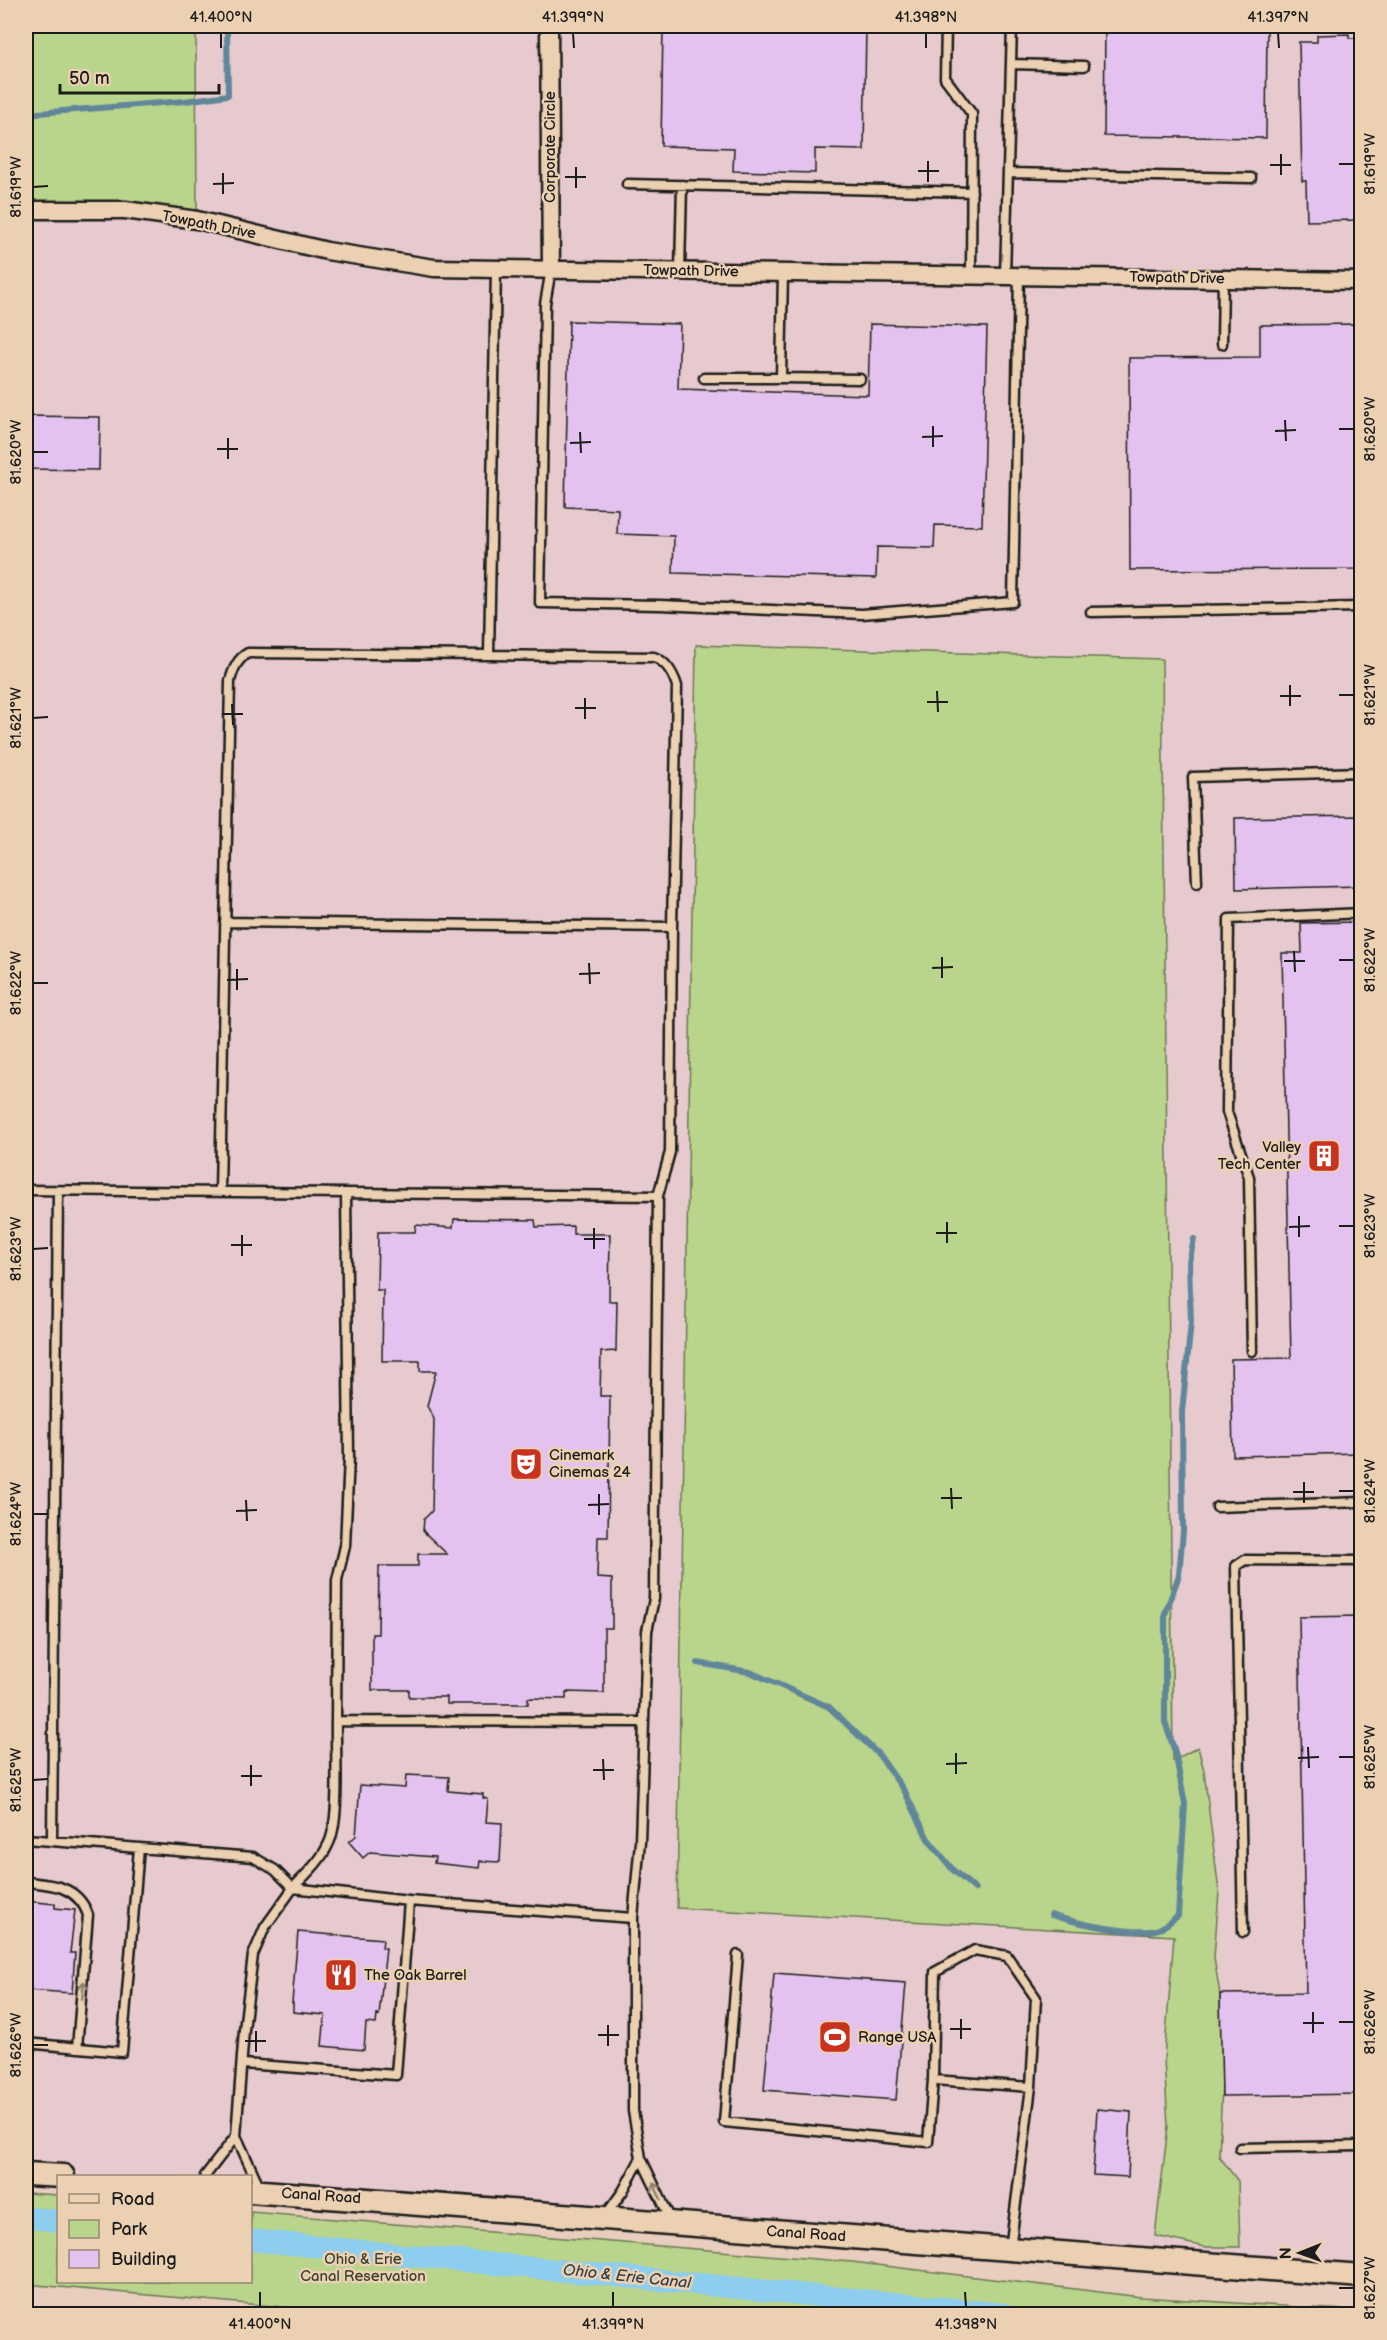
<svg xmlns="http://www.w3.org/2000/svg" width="1387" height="2340" viewBox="0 0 1387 2340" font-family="'Balsamiq Sans',sans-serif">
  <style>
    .built { fill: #e7cacd; fill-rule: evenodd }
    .green { fill: #b9d48b; stroke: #6a7854; stroke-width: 1.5 }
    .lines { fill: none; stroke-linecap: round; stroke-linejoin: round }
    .stream { stroke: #60869a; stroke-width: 6 }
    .canal { stroke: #8dcdee; stroke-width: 22 }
    .building { fill: #e3c2ef; stroke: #1c1c1c; stroke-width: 1.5 }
    .service-casing { stroke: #1c1c1c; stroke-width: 13 }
    .minor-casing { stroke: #1c1c1c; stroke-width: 21 }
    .secondary-casing { stroke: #1c1c1c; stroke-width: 27 }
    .service { stroke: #ebd0b2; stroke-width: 8 }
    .minor { stroke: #ebd0b2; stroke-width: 16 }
    .secondary { stroke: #ebd0b2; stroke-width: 22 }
    .oneway { stroke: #8e7f6e }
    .ticks { fill: none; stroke: #1c1c1c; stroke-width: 2 }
    .labels { text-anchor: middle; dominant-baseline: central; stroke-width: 5; stroke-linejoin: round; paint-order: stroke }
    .street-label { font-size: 15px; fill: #1c1c1c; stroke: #ebd0b2 }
    .poi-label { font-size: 15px; fill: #1c1c1c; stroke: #ebd0b2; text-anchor: start }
    .park-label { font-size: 15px; fill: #3b4132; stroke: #ebd0b2 }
    .water-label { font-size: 16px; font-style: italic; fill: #333f46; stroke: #ebd0b2 }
    .neatline { fill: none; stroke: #1c1c1c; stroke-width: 2 }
    .ticks-label { font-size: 15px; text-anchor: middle; fill: #1c1c1c }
  </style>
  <rect width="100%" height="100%" fill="#e9cdbe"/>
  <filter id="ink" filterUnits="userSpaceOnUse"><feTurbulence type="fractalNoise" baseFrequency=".0167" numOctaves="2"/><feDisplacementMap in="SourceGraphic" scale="12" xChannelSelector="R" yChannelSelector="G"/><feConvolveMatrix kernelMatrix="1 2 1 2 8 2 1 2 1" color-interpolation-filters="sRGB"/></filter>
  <g filter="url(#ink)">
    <path class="built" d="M196 26H1361V2276L251 2191 250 2176H63L26 2174V210L197 219ZM696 645 1162 660 1174 1935 677 1907Z"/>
    <path class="green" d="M26 26H196L197 220 26 210Z
      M696 645 1162 659 1173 1761 1198 1747 1204 1771 1219 1892 1214 1958 1220 1994 1222 2084 1219 2156 1238 2181 1240 2247H1205L1155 2236 1168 2126 1164 2059 1174 1936 677 1908Z
      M26 2193 58 2195V2282H250L251 2212 852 2262 1141 2297 1361 2311V2314H362L26 2284Z"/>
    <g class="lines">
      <path class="stream" d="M26 114 185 101 228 95 227 26
        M698 1663 750 1672 829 1707 879 1755 905 1792 928 1839 953 1870 975 1889
        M1051 1915C1072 1922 1138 1937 1159 1929 1166 1926 1172 1920 1178 1916L1185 1804 1175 1752 1165 1722V1614L1179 1575 1183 1531 1182 1412 1191 1322 1189 1262 1194 1239"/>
      <path class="canal" d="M26 2217 58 2221
        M250 2240 1004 2314"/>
    </g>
    <path class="building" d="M663 26H866L864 150 815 149V173L733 171 734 148 661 146Z
      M1105 26H1267L1266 138 1104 136Z
      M1349 34V38H1362V220L1307 221 1306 181H1302L1299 42H1317V35Z
      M569 321 680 324 678 389 868 395 870 324 987 327 982 526 935 525 934 548 877 547 876 578 673 573 674 536 617 534 618 509 565 507Z
      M1362 324V569L1130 570 1129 358 1260 357V325Z
      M26 416 100 417 99 470 26 469Z
      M1362 816V886L1236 889 1235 818Z
      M1362 922V1453L1233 1456 1231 1359 1291 1358 1282 953H1302L1301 923Z
      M454 1219 535 1220 536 1227 573 1226V1234H610L609 1301H617L616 1351 601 1352 600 1396H610L608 1537H598L597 1578 612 1579V1628H604V1693L566 1692V1699L528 1698V1704H447V1697H409V1690H372V1634H378L379 1566H418V1554H447L423 1531 424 1519 432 1511 434 1419 427 1406 436 1371H420V1361H382L383 1290H377L378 1232H415L416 1225 453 1228Z
      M1362 1616V2094L1222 2096 1220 1994 1306 1993 1299 1617Z
      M406 1775 449 1777 448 1791 483 1794V1798L488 1799 486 1822 502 1823 500 1862 480 1861 479 1868 434 1863 435 1857 370 1852 363 1858 349 1842 356 1836 360 1785 405 1788Z
      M26 1901 55 1904V1908L75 1910 70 1953H75L72 1993 26 1990Z
      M298 1932 383 1939 382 1948H386L379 2016 377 2015 376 2024 366 2023 364 2050 322 2046 325 2015 293 2012V2003H292Z
      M774 1973 906 1983 896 2100 764 2090Z
      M1097 2109 1131 2112 1128 2177 1093 2175Z"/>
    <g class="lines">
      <g class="service-casing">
        <path id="service" d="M946 26 945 78 972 114 971 275
          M1011 64 1084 66
          M1008 173 1251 178
          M627 184 972 192
          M551 269 545 304 540 603 660 605 862 614 1013 602 1019 276
          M680 271 682 185
          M1005 276 1012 26
          M1222 344 1223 279
          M704 378H781L783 272
          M781 378 860 379
          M1091 612 1362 607
          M1197 883 1193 777 1362 772
          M225 922 672 927 677 686C673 673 667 662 654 657L489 655
          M26 1190 346 1193 349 1457 345 1546 337 1580 336 1721
          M220 1192 230 681C233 670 237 659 248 653L489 655 496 269
          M346 1193 658 1196 670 1152 672 927
          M1252 1351 1249 1177 1227 1112 1229 919 1362 913
          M1217 1507 1362 1502
          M644 1722 647 1631 654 1599 658 1196
          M26 1839 253 1857 275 1870 293 1888 265 1927 253 1955 244 2030 236 2136 205 2176
          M52 1841 58 1191
          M26 1882C52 1884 78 1886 88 1915L77 2048
          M293 1888C305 1875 320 1862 328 1845 341 1821 335 1751 336 1721L644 1722 640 1842 633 1918
          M409 1901 633 1918V2111L641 2158 671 2220
          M1243 1932 1236 1566 1245 1560 1362 1561
          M738 1955 724 2122 928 2142 933 2080
          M26 2043 122 2052 139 1848
          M242 2064 396 2075 409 1901 293 1888
          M236 2136 261 2190
          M1240 2148 1362 2146
          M605 2216 623 2191 641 2158
          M1010 2249 1031 2087 933 2080 935 1972 975 1950 1007 1956 1036 1998 1031 2087"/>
      </g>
      <g class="minor-casing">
        <path id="minor" d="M549 26 551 269
          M26 210H125L197 220 327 251 434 268 1362 281"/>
      </g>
      <g class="secondary-casing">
        <path id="secondary" d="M26 2174 63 2176
          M250 2191 1362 2276"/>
      </g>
      <use href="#service" class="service"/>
      <use href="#minor" class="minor"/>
      <use href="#secondary" class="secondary"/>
    </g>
    <defs><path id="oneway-shaft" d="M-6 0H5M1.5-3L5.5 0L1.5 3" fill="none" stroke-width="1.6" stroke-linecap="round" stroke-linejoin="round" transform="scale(1.5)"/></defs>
    <g class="oneway">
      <use href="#oneway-shaft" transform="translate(83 1990) rotate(-85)"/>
      <use href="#oneway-shaft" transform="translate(657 2191) rotate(-116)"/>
    </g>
  </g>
  <path class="ticks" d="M221 33V48M573 33 574 48M926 33V48M1278 33 1279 48M1281 154V175M928 161V182M1339 164H1354M1270 165H1291M576 167V188M918 171H939M223 173V194M565 177H586M213 184 234 183M33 187 48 186M1285 420 1286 441M933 426V447M1339 429H1354M1275 431 1296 430M580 432 581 453M922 437 943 436M228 438V459M570 443 591 442M217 449H238M33 452H48M1290 685V706M937 691 938 712M1339 695H1354M1280 696H1301M585 698V719M927 702H948M232 704 233 725M575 708H596M222 714H243M33 718 48 717M1294 951 1295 972M942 957V978M1339 960H1354M1284 961H1305M589 963 590 984M932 968 953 967M237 969V990M579 974 600 973M227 980 248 979M33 983H48M1299 1216V1237M947 1222V1243M1339 1226H1354M1289 1227 1310 1226M594 1228V1249M936 1233H957M242 1235V1256M584 1239H605M231 1245H252M33 1249 48 1248M1304 1482V1503M951 1488 952 1509M1339 1491H1354M1293 1492H1314M599 1494V1515M941 1498H962M246 1500 247 1521M588 1505 609 1504M236 1511 257 1510M33 1514H48M1308 1747 1309 1768M956 1753V1774M1339 1757H1354M1298 1758 1319 1757M603 1759 604 1780M946 1764 967 1763M251 1765V1786M593 1770H614M241 1776H262M33 1780 48 1779M1313 2012V2033M961 2019V2039M1339 2022H1354M1303 2023H1324M608 2025V2046M950 2029H971M256 2031V2052M598 2035H619M245 2041H266M33 2045H48M1339 2288H1354M260 2292V2307M613 2292V2307M965 2292 966 2307"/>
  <defs>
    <g id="building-square" transform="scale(1.725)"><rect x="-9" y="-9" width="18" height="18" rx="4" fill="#c8321e" stroke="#ebd0b2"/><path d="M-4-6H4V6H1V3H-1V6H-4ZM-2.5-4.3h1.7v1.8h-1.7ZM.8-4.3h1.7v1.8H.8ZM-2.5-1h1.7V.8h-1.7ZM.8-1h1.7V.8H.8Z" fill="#fff"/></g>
    <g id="theatre-square" transform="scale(1.725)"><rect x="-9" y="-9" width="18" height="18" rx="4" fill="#c8321e" stroke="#ebd0b2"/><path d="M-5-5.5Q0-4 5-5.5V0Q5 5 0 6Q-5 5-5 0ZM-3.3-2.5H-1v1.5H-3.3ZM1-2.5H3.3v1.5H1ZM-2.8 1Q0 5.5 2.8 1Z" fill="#fff"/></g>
    <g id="restaurant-square" transform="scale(1.725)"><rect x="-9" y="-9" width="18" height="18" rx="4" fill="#c8321e" stroke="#ebd0b2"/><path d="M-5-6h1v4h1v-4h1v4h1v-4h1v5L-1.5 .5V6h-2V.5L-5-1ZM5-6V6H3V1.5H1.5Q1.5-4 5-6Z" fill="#fff"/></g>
    <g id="stadium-square" transform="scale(1.725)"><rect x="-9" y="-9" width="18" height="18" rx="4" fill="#c8321e" stroke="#ebd0b2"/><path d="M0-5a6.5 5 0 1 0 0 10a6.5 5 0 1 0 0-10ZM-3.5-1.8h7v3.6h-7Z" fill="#fff"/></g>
  </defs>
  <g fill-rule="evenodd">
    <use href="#building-square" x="1324" y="1156"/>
    <use href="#theatre-square" x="526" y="1464"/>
    <use href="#restaurant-square" x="341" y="1975"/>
    <use href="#stadium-square" x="835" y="2037"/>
  </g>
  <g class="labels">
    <g class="street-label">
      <text transform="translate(550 147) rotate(-90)">Corporate Circle</text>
      <text transform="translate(209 225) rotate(11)">Towpath Drive</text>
      <text transform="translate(691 271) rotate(1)">Towpath Drive</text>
      <text transform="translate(1177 278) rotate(1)">Towpath Drive</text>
      <text transform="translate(321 2196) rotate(4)">Canal Road</text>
      <text transform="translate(806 2234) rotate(4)">Canal Road</text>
    </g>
    <g class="poi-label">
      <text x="1301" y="1147" text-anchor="end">Valley<tspan x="1301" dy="17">Tech Center</tspan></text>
      <text x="549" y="1455">Cinemark<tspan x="549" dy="17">Cinemas 24</tspan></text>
      <text x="364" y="1975">The Oak Barrel</text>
      <text x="858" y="2037">Range USA</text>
    </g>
    <g class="park-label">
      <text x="363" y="2259">Ohio &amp; Erie<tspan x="363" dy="17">Canal Reservation</tspan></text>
    </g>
    <g class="water-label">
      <text transform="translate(627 2277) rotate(6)">Ohio &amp; Erie Canal</text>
    </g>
  </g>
  <rect width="1387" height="2340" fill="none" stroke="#ebd0b2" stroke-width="66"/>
  <rect x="57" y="2175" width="195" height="108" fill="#ebd0b2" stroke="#988876" stroke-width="1.5"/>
  <rect x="69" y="2194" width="30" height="9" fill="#ebd0b2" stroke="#988876" stroke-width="1.5"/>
  <text x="111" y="2205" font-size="18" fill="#1c1c1c">Road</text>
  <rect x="69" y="2220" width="30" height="18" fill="#b9d48b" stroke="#988876" stroke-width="1.5"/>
  <text x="111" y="2235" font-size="18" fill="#1c1c1c">Park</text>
  <rect x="69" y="2250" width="30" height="18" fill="#e3c2ef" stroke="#988876" stroke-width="1.5"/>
  <text x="111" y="2265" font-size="18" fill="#1c1c1c">Building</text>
  <g transform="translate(1300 2253) rotate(269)" stroke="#ebd0b2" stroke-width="4.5" paint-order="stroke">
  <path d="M0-4.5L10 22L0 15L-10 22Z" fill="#1c1c1c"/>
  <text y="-9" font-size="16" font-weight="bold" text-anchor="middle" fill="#1c1c1c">N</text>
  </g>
  <path d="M60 84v9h159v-9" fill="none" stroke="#1c1c1c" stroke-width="3"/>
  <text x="69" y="84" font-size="18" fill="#1c1c1c" stroke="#ebd0b2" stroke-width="4.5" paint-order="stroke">50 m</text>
  <rect x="33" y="33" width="1321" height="2274" class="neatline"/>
  <g class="ticks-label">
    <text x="221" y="22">41.400°N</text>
    <text x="573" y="22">41.399°N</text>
    <text x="926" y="22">41.398°N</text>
    <text x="1278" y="22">41.397°N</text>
    <text transform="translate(1370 164) rotate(-90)" y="5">81.619°W</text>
    <text transform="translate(16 187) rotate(-90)" y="5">81.619°W</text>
    <text transform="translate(1370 429) rotate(-90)" y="5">81.620°W</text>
    <text transform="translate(16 452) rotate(-90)" y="5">81.620°W</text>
    <text transform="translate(1370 695) rotate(-90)" y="5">81.621°W</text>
    <text transform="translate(16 718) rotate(-90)" y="5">81.621°W</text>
    <text transform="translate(1370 960) rotate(-90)" y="5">81.622°W</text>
    <text transform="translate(16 983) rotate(-90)" y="5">81.622°W</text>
    <text transform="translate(1370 1226) rotate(-90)" y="5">81.623°W</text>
    <text transform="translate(16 1249) rotate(-90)" y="5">81.623°W</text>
    <text transform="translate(1370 1491) rotate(-90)" y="5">81.624°W</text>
    <text transform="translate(16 1514) rotate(-90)" y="5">81.624°W</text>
    <text transform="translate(1370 1757) rotate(-90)" y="5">81.625°W</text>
    <text transform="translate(16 1780) rotate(-90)" y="5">81.625°W</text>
    <text transform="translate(1370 2022) rotate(-90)" y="5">81.626°W</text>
    <text transform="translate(16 2045) rotate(-90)" y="5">81.626°W</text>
    <text transform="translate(1370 2288) rotate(-90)" y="5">81.627°W</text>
    <text x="260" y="2329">41.400°N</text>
    <text x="613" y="2329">41.399°N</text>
    <text x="966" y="2329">41.398°N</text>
  </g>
</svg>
